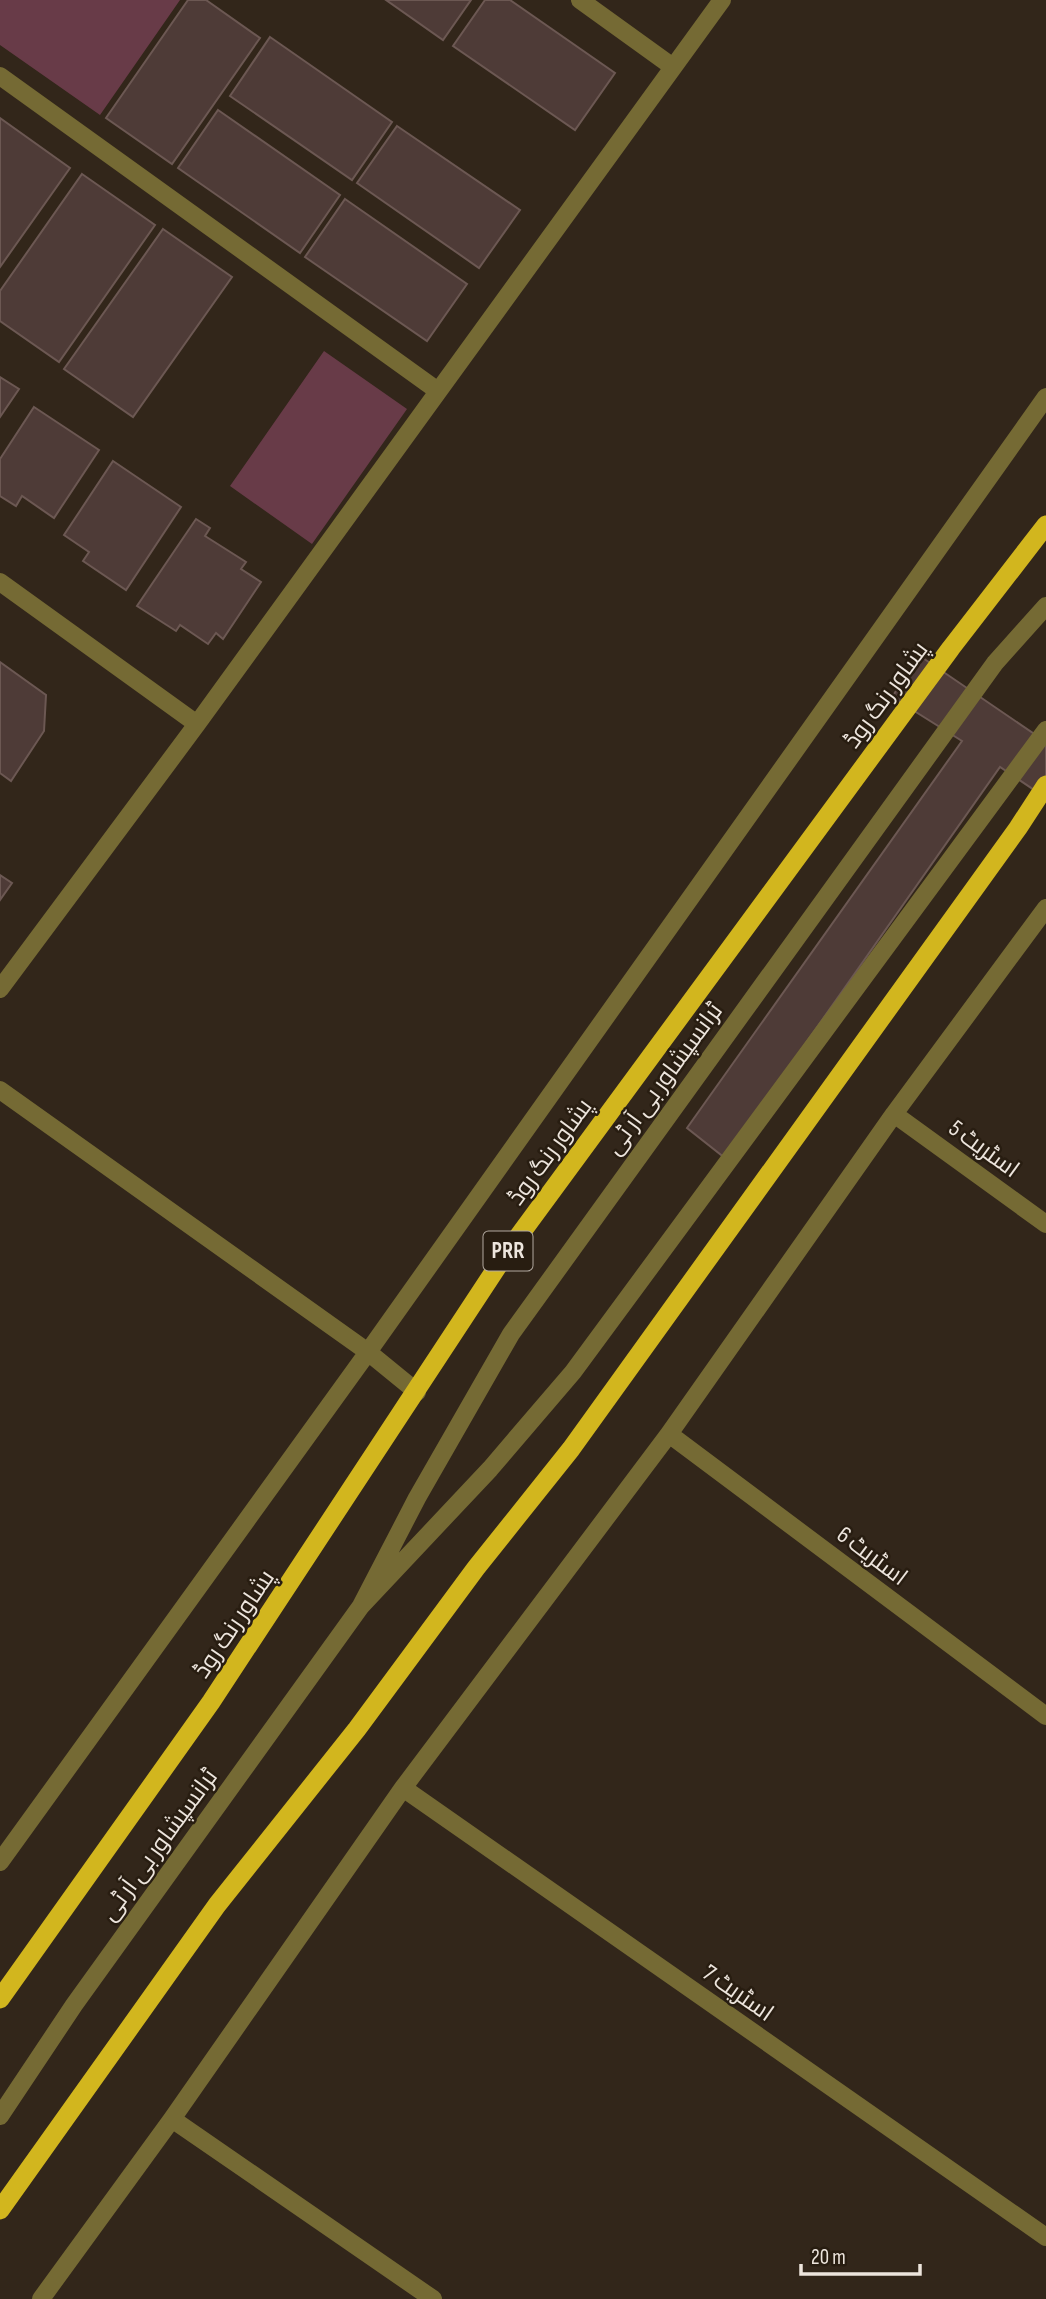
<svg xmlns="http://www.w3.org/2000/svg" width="1046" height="2299" viewBox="0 0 1046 2299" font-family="'Sofia Sans Condensed',Cairo,sans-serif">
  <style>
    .green { fill: #683b48 }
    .building { fill: #4e3b37; stroke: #6c5853; stroke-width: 2 }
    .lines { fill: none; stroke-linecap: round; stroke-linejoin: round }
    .service { stroke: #756a34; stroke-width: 18 }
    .minor { stroke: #756a34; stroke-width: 18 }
    .trunk { stroke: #d2b61e; stroke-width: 19 }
    .labels { text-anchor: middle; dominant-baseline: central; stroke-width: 5; stroke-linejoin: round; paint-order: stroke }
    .shield { fill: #281d11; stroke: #b2a9a0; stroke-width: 2 }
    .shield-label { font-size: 23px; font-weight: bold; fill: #ede5dd }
    .street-label { font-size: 24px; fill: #ede5dd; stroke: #281d11 }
  </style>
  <rect width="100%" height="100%" fill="#32261a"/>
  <path class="green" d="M0 0H180L100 115 0 45Z
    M324 351 407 409 312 544 230 486Z"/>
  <path class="building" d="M188 0H206L260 38 172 164 106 118Z
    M386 0H471L443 40Z
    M485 0H510L615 73 575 130 453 46Z
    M270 37 392 122 352 180 230 96Z
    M218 110 340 195 300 253 178 168Z
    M0 118 70 168 0 267Z
    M397 126 520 210 479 268 357 183Z
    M82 174 155 225 59 362 0 321V291Z
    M345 199 467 284 427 341 305 257Z
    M163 229 232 277 133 417 64 369Z
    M0 377 19 389 0 417Z
    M34 407 99 450 54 518 22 496 16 506 0 496V459Z
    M113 461 181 507 126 590 83 561 89 552 64 535Z
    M196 519 210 528 205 536 246 562 241 569 261 582 223 639 216 633 208 644 180 625 176 631 137 606Z
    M920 656 1046 742V798L1000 767 725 1158 687 1128 962 741 892 697Z
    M0 662 46 695 44 731 11 781 0 773Z
    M0 875 12 883 0 900Z"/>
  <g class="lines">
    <path class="service" d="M1046 606 995 663 511 1334 417 1498 361 1606 490 1469 573 1372 1046 730
      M0 2116 74 2005 361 1606"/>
    <path class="minor" d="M580 0 673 67
      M0 76 438 391
      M0 582 197 724
      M0 989 197 724 722 0
      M0 1090 368 1352 417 1392
      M894 1114 1046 1224
      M669 1434 1046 1716
      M403 1788 1046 2237
      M0 1862 368 1352 1046 397
      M172 2119 433 2299
      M41 2299 172 2119 403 1788 669 1434 894 1114 1046 908"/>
    <path class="trunk" d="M0 1999 211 1702 507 1252 951 648 1046 525
      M0 2210 217 1905 357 1729 476 1568 571 1449 1018 828 1046 785"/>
  </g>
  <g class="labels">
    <rect class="shield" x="483.5" y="1231.5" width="49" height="39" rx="5"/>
    <g class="shield-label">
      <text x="508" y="1251">PRR</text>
    </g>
    <g class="street-label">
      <text transform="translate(886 695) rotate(-54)">پشاور رنگ روڈ</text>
      <text transform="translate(664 1079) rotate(-54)">ٹرانسپشاور بی آر ٹی</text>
      <text transform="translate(984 1149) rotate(36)">اسٹریٹ 5</text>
      <text transform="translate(550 1152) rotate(-54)">پشاور رنگ روڈ</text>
      <text transform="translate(872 1556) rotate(37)">اسٹریٹ 6</text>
      <text transform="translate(234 1624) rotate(-56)">پشاور رنگ روڈ</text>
      <text transform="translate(159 1845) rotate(-54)">ٹرانسپشاور بی آر ٹی</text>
      <text transform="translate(738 1993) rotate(35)">اسٹریٹ 7</text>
    </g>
  </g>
  <path d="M801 2264v10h119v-10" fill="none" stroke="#ede5dd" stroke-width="3.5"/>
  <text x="811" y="2264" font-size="21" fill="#ede5dd" stroke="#281d11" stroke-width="5" paint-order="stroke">20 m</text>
</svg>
